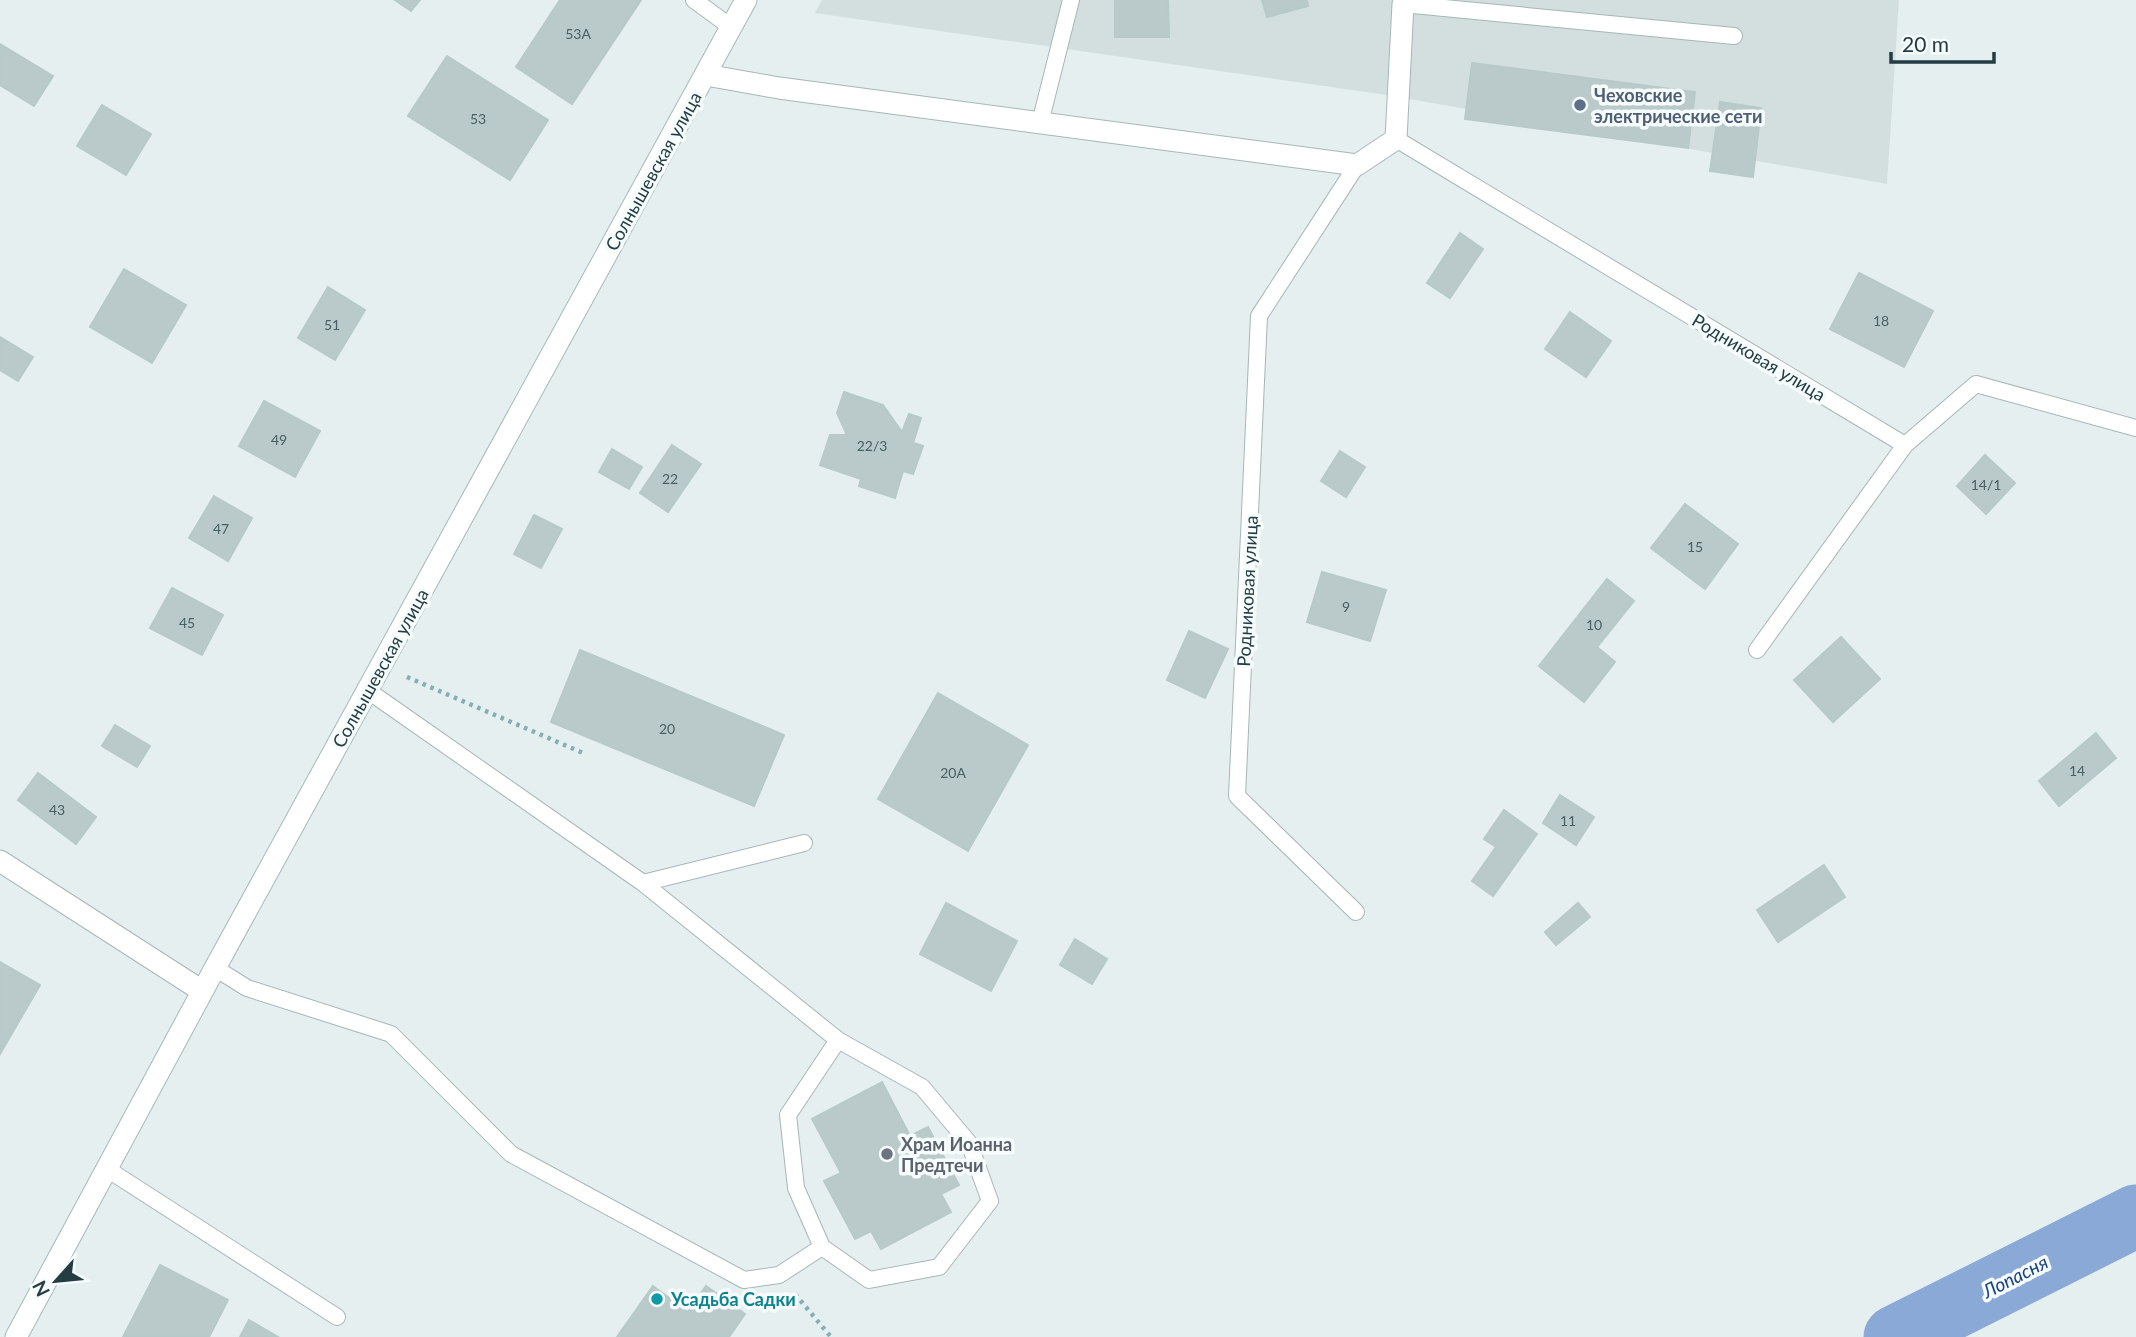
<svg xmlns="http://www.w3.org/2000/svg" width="2136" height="1337" viewBox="0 0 2136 1337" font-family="Lato,sans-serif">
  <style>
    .built { fill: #d3dfdf }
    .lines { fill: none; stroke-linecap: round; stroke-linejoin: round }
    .river { stroke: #8ba9d7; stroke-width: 63 }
    .building { fill: #bacaca; stroke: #b7c9c9; stroke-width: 2 }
    .lane-casing { stroke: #a7b6b8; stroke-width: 18 }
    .street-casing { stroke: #a7b6b8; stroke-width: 23 }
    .secondary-casing { stroke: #a3babc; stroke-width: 23 }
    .path { stroke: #84aeb5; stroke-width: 4.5; stroke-dasharray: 3.5 5; stroke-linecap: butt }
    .lane { stroke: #fff; stroke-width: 16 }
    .street { stroke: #fff; stroke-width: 21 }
    .secondary { stroke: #fff; stroke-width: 21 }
    .service-dot { fill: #5c6f8a; stroke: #f6fbfb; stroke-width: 2.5 }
    .worship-dot { fill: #6b7280; stroke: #f6fbfb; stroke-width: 2.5 }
    .culture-dot { fill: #0f9aa8; stroke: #f6fbfb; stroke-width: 2.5 }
    .labels { text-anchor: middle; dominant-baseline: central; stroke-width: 7; stroke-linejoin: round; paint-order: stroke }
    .number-label { font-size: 14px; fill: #496065 }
    .service-label { font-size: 18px; font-weight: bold; fill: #4e5e75; stroke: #f6fbfb; text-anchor: start }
    .street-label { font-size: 18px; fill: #233d43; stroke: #f6fbfb }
    .worship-label { font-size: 18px; font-weight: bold; fill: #5b616d; stroke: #f6fbfb; text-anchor: start }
    .culture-label { font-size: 18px; font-weight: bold; fill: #0d838f; stroke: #f6fbfb; text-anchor: start }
    .water-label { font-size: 19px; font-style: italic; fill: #184283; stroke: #f6fbfb }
  </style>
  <rect width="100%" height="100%" fill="#e5efef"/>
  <path class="built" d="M822 0H1899L1887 184 1393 96 815 13Z"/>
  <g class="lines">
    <path class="river" d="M1895 1337 2136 1216"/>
  </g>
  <path class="building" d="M395 0H420L411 11Z
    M560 0H641L572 104 516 67Z
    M1115 0H1168L1169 37H1115Z
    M1262 0H1307L1308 6 1267 17Z
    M0 44 53 76 34 106 0 85Z
    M447 56 548 120 510 180 408 116Z
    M1472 63 1695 92 1688 148 1465 119Z
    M1720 102 1761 108 1753 177 1710 171Z
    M102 105 151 134 126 175 77 146Z
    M1460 233 1483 249 1450 298 1427 283Z
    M124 269 186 305 152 363 90 327Z
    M1859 273 1933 311 1904 367 1830 329Z
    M328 287 365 310 335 360 298 338Z
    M1570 312 1611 341 1586 377 1545 349Z
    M0 337 33 357 18 381 0 370Z
    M844 392 883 405 902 432 909 414 921 418 913 443 923 446 913 474 903 471 895 498 859 486 861 479 820 465 830 435H847L837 413Z
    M264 401 320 431 295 477 239 446Z
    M672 445 701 464 668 512 640 493Z
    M612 449 642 467 629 489 599 472Z
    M1340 451 1365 467 1346 497 1321 481Z
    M1985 455 2015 483 1986 514 1957 486Z
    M214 496 252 518 228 561 189 538Z
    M1685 504 1738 544 1705 589 1651 548Z
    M534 515 562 529 541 568 514 554Z
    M1322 572 1386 590 1370 641 1307 622Z
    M1607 579 1634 601 1597 647 1615 662 1584 702 1539 666Z
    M172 588 223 615 202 655 150 628Z
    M1189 631 1228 649 1205 698 1167 680Z
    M1841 637 1880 679 1833 722 1794 680Z
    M580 650 784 735 754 806 551 722Z
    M938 693 1028 745 968 851 878 799Z
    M115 725 150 746 137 767 102 746Z
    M2096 733 2116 758 2059 806 2039 781Z
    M38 773 96 817 76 844 18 800Z
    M1560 795 1594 817 1576 845 1543 823Z
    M1504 810 1537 834 1493 896 1472 881 1496 847 1484 839Z
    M1824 865 1845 897 1778 942 1757 910Z
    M946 903 1017 941 991 991 920 954Z
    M1578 903 1590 917 1556 945 1545 932Z
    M1075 939 1107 959 1092 984 1060 965Z
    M0 962 40 985 0 1054Z
    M882 1082 910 1136 928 1127 959 1185 941 1194 951 1212 881 1249 871 1231 855 1239 824 1181 841 1173 812 1119Z
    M160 1265 228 1300 209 1337H123Z
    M653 1286 688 1312 706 1286 745 1314 729 1337H617Z
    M249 1320 278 1337H240Z"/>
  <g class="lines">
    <g class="lane-casing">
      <path id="lane" d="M694 0 731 27
        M1403 4 1734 36
        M1040 123 1071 0
        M1396 139 1905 445 1757 650
        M1905 445 1976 384 2136 428
        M367 690 643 883 838 1040 922 1087 969 1143 990 1201 939 1267 869 1280 822 1247 796 1188 788 1115 838 1040
        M643 883 804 843
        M1356 912 1237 796 1259 316 1357 165
        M215 968 247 988 391 1034 511 1154 744 1280 779 1275 822 1247
        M107 1169 337 1317"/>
    </g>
    <g class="street-casing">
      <path id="street" d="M706 75 779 88 1357 165 1396 139 1403 4
        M0 861 202 991"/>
    </g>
    <g class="secondary-casing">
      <path id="secondary" d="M16 1337 215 968 746 0"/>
    </g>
    <path class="path" d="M407 677 583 753
      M795 1294 831 1337"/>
    <use href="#lane" class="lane"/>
    <use href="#street" class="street"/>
    <use href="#secondary" class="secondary"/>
  </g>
  <circle class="service-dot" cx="1580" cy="105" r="7"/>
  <circle class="worship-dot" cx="887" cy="1154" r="7"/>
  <circle class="culture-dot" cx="657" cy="1299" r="7"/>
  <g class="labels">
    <g class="number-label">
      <text x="578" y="33">53А</text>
      <text x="478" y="118">53</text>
      <text x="1881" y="320">18</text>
      <text x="332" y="324">51</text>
      <text x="279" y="439">49</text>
      <text x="872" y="445">22/3</text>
      <text x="670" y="478">22</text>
      <text x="1986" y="484">14/1</text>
      <text x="221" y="528">47</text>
      <text x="1695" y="546">15</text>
      <text x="1346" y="606">9</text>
      <text x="187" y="622">45</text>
      <text x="1594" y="624">10</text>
      <text x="667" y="728">20</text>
      <text x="2077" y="770">14</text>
      <text x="953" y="772">20А</text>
      <text x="57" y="809">43</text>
      <text x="1568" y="820">11</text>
    </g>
    <g class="service-label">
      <text x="1594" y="95">Чеховские<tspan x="1594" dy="21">электрические сети</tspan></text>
    </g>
    <g class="street-label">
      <text transform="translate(653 171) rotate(-61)">Солнышевская улица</text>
      <text transform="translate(1759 357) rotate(31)">Родниковая улица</text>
      <text transform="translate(1247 591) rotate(-87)">Родниковая улица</text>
      <text transform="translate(380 668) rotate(-61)">Солнышевская улица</text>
    </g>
    <g class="worship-label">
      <text x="901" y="1144">Храм Иоанна<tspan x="901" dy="21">Предтечи</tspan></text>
    </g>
    <g class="culture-label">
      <text x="671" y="1299">Усадьба Садки</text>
    </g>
    <g class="water-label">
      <text transform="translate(2015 1276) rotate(-27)">Лопасня</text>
    </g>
  </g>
  <g transform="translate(56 1281) rotate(243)" stroke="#f6fbfb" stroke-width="5" paint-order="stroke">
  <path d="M0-5L12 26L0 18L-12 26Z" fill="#233d43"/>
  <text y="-10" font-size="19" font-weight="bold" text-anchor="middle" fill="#233d43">N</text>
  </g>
  <path d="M1891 52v10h103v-10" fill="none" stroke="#233d43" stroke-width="3.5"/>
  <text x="1902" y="52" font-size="21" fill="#233d43" stroke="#f6fbfb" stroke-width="5" paint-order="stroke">20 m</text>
</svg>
